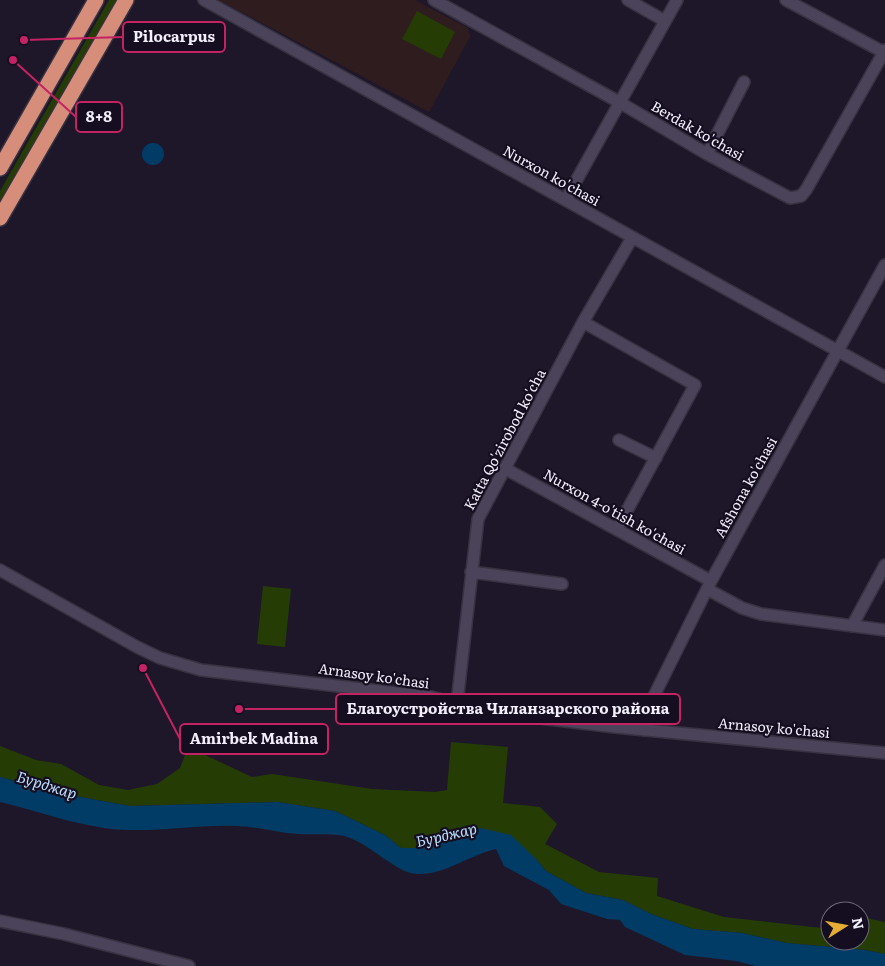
<svg xmlns="http://www.w3.org/2000/svg" width="885" height="966" viewBox="0 0 885 966" font-family="Literata,serif">
  <style>
    .education { fill: #2f1c1f }
    .green { fill: #253d04 }
    .water { fill: #003c66 }
    .lines { fill: none; stroke-linecap: round; stroke-linejoin: round }
    .street-casing { stroke: #373241; stroke-width: 14 }
    .highway-casing { stroke: #373241; stroke-width: 18 }
    .street { stroke: #4b4359; stroke-width: 11 }
    .highway { stroke: #d68d7a; stroke-width: 15 }
    .labels { text-anchor: middle; dominant-baseline: central; stroke-width: 4.5; stroke-linejoin: round; paint-order: stroke }
    .street-label { font-size: 14px; fill: #f2eefc; stroke: #150e20 }
    .water-label { font-size: 15px; font-style: italic; fill: #bbdefe; stroke: #150e20 }
    .leader { fill: none; stroke: #c42363; stroke-width: 2 }
    .callout-dot { fill: #c42363; stroke: #150e20; stroke-width: 2 }
    .callout { fill: #150e20; stroke: #c42363; stroke-width: 2 }
    .callout-label { font-size: 15px; text-anchor: middle; font-weight: bold; fill: #f2eefc }
  </style>
  <rect width="100%" height="100%" fill="#1e172a"/>
  <path class="education" d="M219 0H415L468 28 470 37 429 112Z"/>
  <path class="green" d="M109 0H117L0 205V191Z
    M417 11 455 32 441 59 402 39Z
    M263 586 291 589 285 647 257 644Z
    M451 742 508 747 503 803 540 807 557 824 545 844 599 872 658 878 657 896 724 917 830 929V941H860L861 917 885 922V954L865 950 787 943 742 933 693 929 651 914 623 900 586 893 546 871 536 859 481 828 419 848H401L385 835 335 811 277 802 130 806 64 794 0 777V746L36 760 61 764 99 785 128 790 157 784 180 768 188 747 252 777 272 774 372 789 435 792 447 790Z"/>
  <path class="water" d="M142 154a11 11 0 1 1 22 0a11 11 0 1 1-22 0Z
    M0 777 64 794 130 806 277 802 335 811 385 835 401 848H419L481 828 511 835 536 859 546 871 586 893 623 900 651 914 693 929 742 933 787 943 865 950 885 954V966H755L736 961 685 955 625 927 620 920 607 919 561 904 549 890 504 866 496 849C469 855 445 875 417 874 395 873 369 842 344 836 329 833 313 835 298 834 278 833 259 827 238 826 202 824 166 831 129 830 84 829 43 812 0 802Z"/>
  <g class="lines">
    <g class="street-casing">
      <path id="street" d="M204 0 885 377
        M434 0 619 102 707 154 790 198 801 196 806 190 885 50
        M628 0 665 21
        M786 0 885 53
        M707 154 744 82
        M566 199 677 0
        M583 322 695 385 617 529
        M619 440 656 458
        M504 468 711 581
        M0 570 137 647 160 658 201 670 431 697 480 711 615 727 885 753
        M471 572 562 584
        M707 589 742 608 761 614 885 630
        M852 626 885 565
        M457 703 478 519 583 322 632 238
        M644 730 648 708 711 581 885 265
        M0 921 64 934 189 966"/>
    </g>
    <g class="highway-casing">
      <path id="highway" d="M0 168 96 0
        M0 218 126 0"/>
    </g>
    <use href="#street" class="street"/>
    <use href="#highway" class="highway"/>
  </g>
  <g class="labels">
    <g class="street-label">
      <text transform="translate(698 130) rotate(30)">Berdak ko'chasi</text>
      <text transform="translate(552 175) rotate(29)">Nurxon ko'chasi</text>
      <text transform="translate(504 439) rotate(-62)">Katta Qo'zirobod ko'cha</text>
      <text transform="translate(745 487) rotate(-61)">Afshona ko'chasi</text>
      <text transform="translate(615 511) rotate(29)">Nurxon 4-o'tish ko'chasi</text>
      <text transform="translate(374 675) rotate(8)">Arnasoy ko'chasi</text>
      <text transform="translate(774 727) rotate(5)">Arnasoy ko'chasi</text>
    </g>
    <g class="water-label">
      <text transform="translate(47 784) rotate(17)">Бурджар</text>
      <text transform="translate(446 834) rotate(-13)">Бурджар</text>
    </g>
  </g>
  <path class="leader" d="M24 40L123 37M13 60L76 117M239 709L336 709M143 668L180 739"/>
  <g class="callout-dot">
    <circle cx="24" cy="40" r="5"/>
    <circle cx="13" cy="60" r="5"/>
    <circle cx="239" cy="709" r="5"/>
    <circle cx="143" cy="668" r="5"/>
  </g>
  <g class="callout">
    <rect x="123" y="22" width="102" height="30" rx="5"/>
    <rect x="76" y="102" width="46" height="30" rx="5"/>
    <rect x="336" y="694" width="344" height="30" rx="5"/>
    <rect x="180" y="724" width="148" height="30" rx="5"/>
  </g>
  <g class="callout-label">
    <text x="174" y="42">Pilocarpus</text>
    <text x="99" y="122">8+8</text>
    <text x="508" y="714">Благоустройства Чиланзарского района</text>
    <text x="254" y="744">Amirbek Madina</text>
  </g>
  <g transform="translate(845 926) rotate(79)"><circle r="24" fill="#150e20" stroke="#6d6878"/>
  <path d="M0-4L9 19L0 12L-9 19Z" fill="#e6ad36"/>
  <text y="-8" font-size="14" font-weight="bold" text-anchor="middle" fill="#f2eefc">N</text>
  </g>
</svg>
